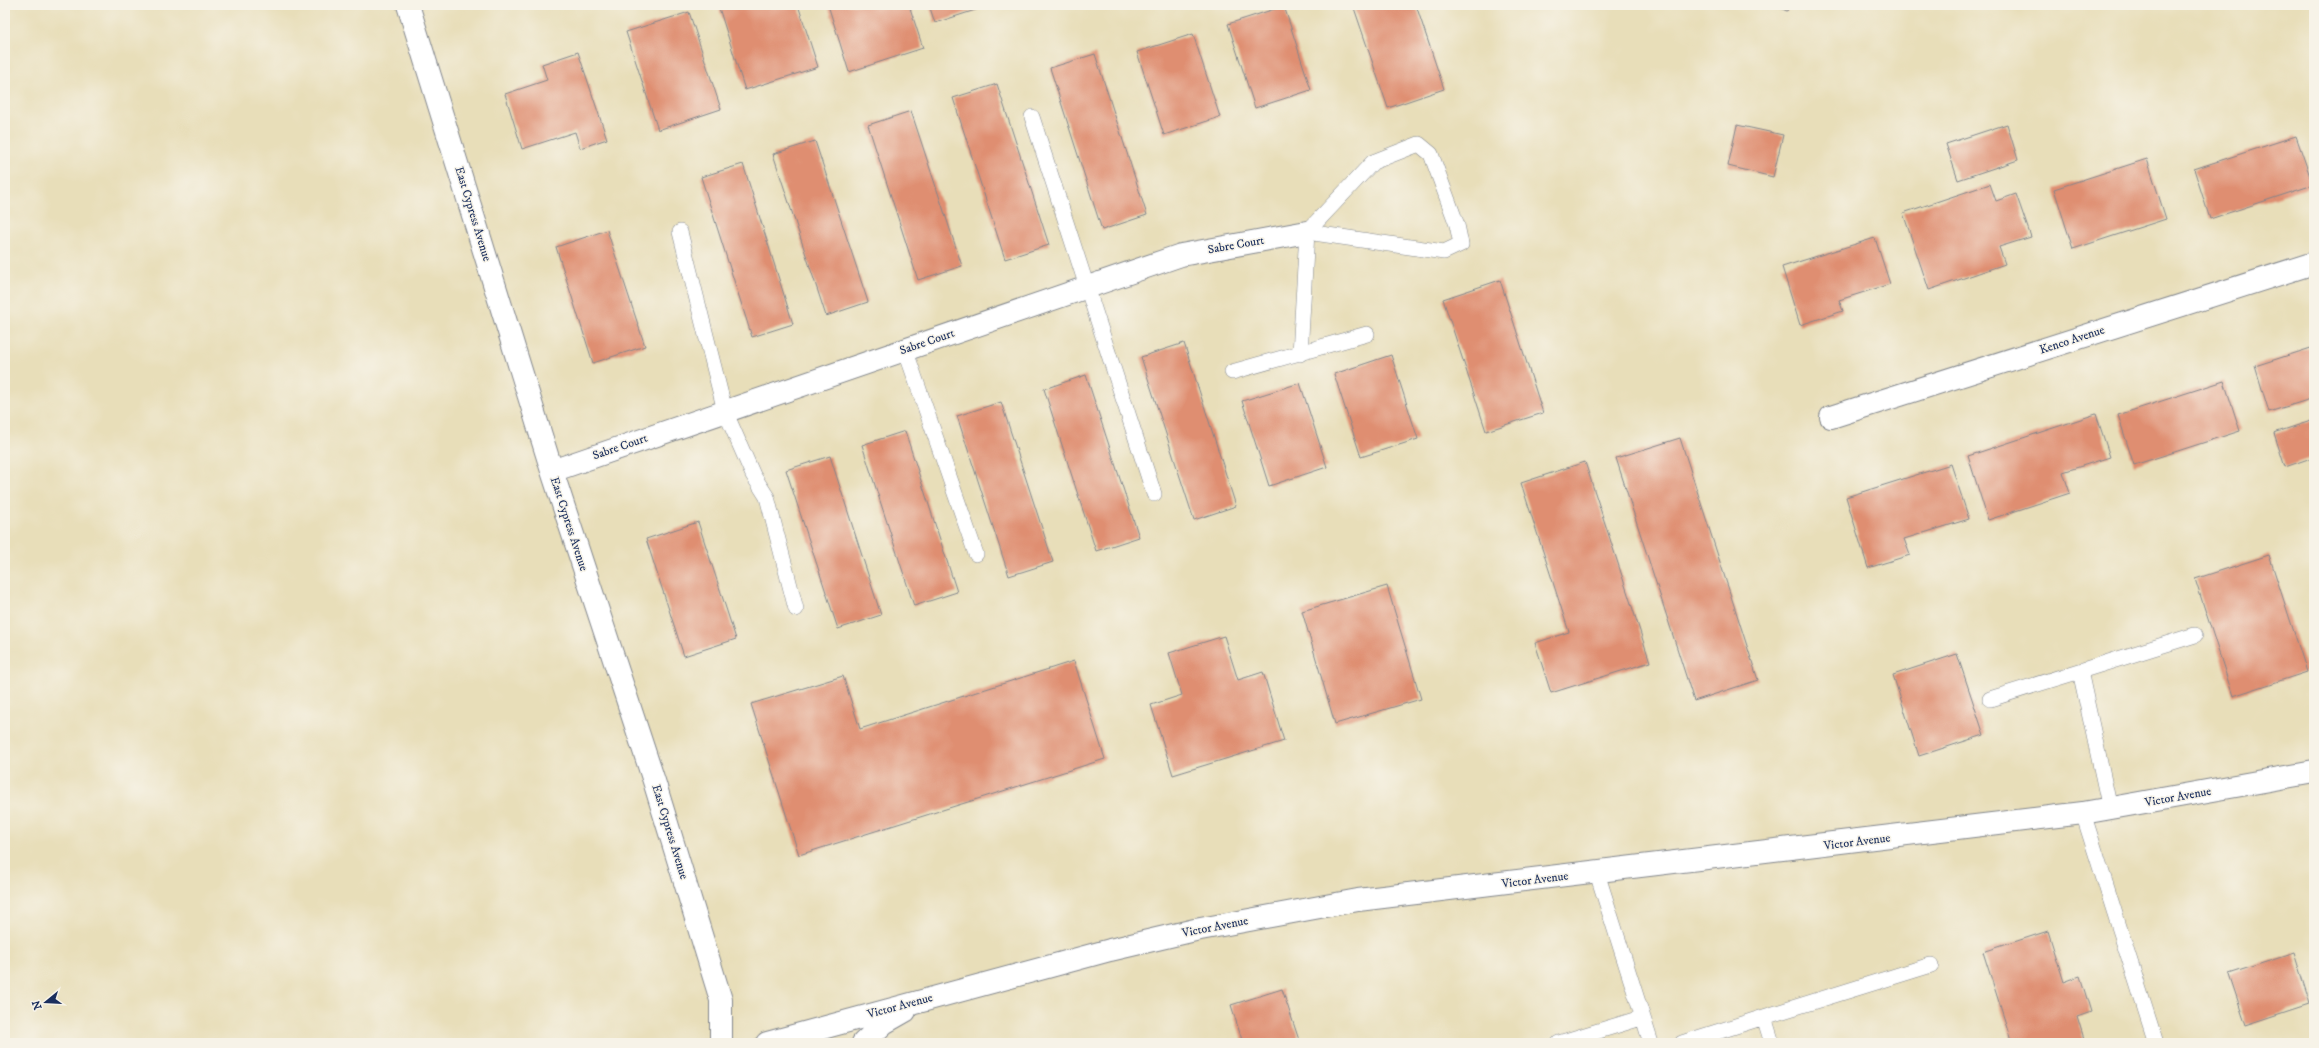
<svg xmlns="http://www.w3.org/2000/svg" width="2319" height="1048" viewBox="0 0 2319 1048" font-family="'IM FELL DW Pica',serif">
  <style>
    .building { fill: #df8e71 }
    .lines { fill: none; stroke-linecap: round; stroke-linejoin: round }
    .lane-casing { stroke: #82868c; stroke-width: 16 }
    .street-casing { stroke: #82868c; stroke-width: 24 }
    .secondary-casing { stroke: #82868c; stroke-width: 24 }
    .lane { stroke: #fff; stroke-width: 15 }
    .street { stroke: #fff; stroke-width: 22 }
    .secondary { stroke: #fff; stroke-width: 22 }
    .labels { text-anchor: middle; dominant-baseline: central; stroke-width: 3; stroke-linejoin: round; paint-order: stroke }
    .street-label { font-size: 12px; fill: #1b2f5e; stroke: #f7f3e8 }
  </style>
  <rect width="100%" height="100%" fill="#f7f3e8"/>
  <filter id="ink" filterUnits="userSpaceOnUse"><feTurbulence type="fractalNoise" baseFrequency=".025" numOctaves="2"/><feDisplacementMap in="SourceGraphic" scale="8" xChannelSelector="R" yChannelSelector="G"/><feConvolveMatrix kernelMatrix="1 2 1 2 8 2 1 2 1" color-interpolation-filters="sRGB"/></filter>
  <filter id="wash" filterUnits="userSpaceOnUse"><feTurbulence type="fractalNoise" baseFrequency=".012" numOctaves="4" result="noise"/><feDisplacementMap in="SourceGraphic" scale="16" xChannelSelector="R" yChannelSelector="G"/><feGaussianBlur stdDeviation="0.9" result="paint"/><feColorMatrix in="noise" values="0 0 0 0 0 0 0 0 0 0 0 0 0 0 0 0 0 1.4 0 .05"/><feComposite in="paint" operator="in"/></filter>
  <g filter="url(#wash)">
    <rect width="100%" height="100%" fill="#e8deb9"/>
    <g id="blocks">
      <path class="building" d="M729 5H798L818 67 745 90 719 8Z
        M828 5H909L923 48 849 72Z
        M929 5H991L935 23Z
        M1353 5H1416L1444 89 1388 108Z
        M1773 5H1790L1787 11Z
        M1284 6 1311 90 1255 108 1228 24Z
        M689 12 721 109 658 130 626 32Z
        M1193 34 1220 117 1164 135 1137 52Z
        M578 52 607 139 580 148 575 132 522 149 505 94 547 80 542 64Z
        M1095 54 1147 215 1102 230 1050 68Z
        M997 84 1049 245 1005 259 953 98Z
        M911 111 962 266 918 280 868 125Z
        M2007 124 2018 160 1958 180 1946 144Z
        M1737 125 1783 135 1773 177 1728 166Z
        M2296 136 2313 185 2210 219 2194 169Z
        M815 141 868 302 826 316 773 154Z
        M2147 159 2166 219 2073 249 2054 189Z
        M743 164 793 324 752 337 701 177Z
        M1990 184 1996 201 2016 194 2031 237 1999 247 2005 264 1929 290 1903 213Z
        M607 230 645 346 593 363 556 247Z
        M1875 238 1890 284 1839 300 1843 311 1800 325 1782 267Z
        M1500 280 1543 413 1486 431 1443 299Z
        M1184 343 1236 506 1194 520 1141 357Z
        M2314 347V398L2269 412 2255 366Z
        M1391 355 1418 439 1361 457 1334 374Z
        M1086 375 1139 537 1096 551 1044 389Z
        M2224 381 2240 431 2134 465 2118 415Z
        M1300 383 1327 467 1269 486 1242 401Z
        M1001 402 1053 562 1009 576 957 416Z
        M2096 414 2110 457 2063 472 2070 493 1988 520 1968 456Z
        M2314 420V457L2285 467 2274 433Z
        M905 431 957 592 914 606 862 445Z
        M1680 438 1758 680 1694 701 1616 458Z
        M830 456 881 615 838 629 786 470Z
        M1585 462 1650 662 1551 693 1535 643 1569 632 1521 483Z
        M1951 464 1969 519 1904 539 1910 555 1868 568 1846 497Z
        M698 522 736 639 684 656 646 539Z
        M2269 555 2307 672 2233 696 2195 579Z
        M1387 586 1421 699 1335 724 1302 611Z
        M1224 636 1238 680 1263 672 1284 741 1173 775 1151 705 1182 695 1169 653Z
        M1957 654 1984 735 1919 756 1893 675Z
        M1074 661 1105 759 799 855 751 704 843 676 860 729Z
        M2048 931 2064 982 2080 976 2091 1012 2077 1017 2085 1043H2012L1983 952Z
        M2294 953 2310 1004 2246 1025 2229 974Z
        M1282 989 1300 1043H1243L1231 1005Z"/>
    </g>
  </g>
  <g filter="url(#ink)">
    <use href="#blocks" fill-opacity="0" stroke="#82868c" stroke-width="1"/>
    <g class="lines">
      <g class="lane-casing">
        <path id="lane" d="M1032 117 1154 494
          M680 232 725 411 753 475 767 497 796 609
          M905 349 976 554
          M1300 354 1307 232 1373 162 1419 144 1431 154 1457 225 1461 244 1444 252 1307 232
          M1232 372 1367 334
          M1990 699 2080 671
          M2110 809 2080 671 2195 635
          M2083 813 2156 1043
          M1597 873 1651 1043
          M1559 1043 1641 1018
          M1682 1043 1764 1017
          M1772 1043 1764 1017 1931 965"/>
      </g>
      <g class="street-casing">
        <path id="street" d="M408 5 552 471 654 781 721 1000V1043
          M1831 417 2314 263
          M552 471 1181 255 1307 232"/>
      </g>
      <g class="secondary-casing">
        <path id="secondary" d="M767 1043 1110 950 1195 930 1358 900 2083 813 2314 772
          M863 1043 884 1023 905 1011"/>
      </g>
      <use href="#lane" class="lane"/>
      <use href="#street" class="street"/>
      <use href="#secondary" class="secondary"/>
    </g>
  </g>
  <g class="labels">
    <g class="street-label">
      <text transform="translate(473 214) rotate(73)">East Cypress Avenue</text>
      <text transform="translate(1236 245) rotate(-10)">Sabre Court</text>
      <text transform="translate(2072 340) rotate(-18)">Kenco Avenue</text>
      <text transform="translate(927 342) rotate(-19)">Sabre Court</text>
      <text transform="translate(620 447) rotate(-19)">Sabre Court</text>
      <text transform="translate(569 524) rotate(72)">East Cypress Avenue</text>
      <text transform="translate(2178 797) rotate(-10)">Victor Avenue</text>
      <text transform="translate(670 832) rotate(73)">East Cypress Avenue</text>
      <text transform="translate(1857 842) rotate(-7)">Victor Avenue</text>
      <text transform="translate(1535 880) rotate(-7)">Victor Avenue</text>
      <text transform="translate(1215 927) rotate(-11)">Victor Avenue</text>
      <text transform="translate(900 1006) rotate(-15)">Victor Avenue</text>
    </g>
  </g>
  <rect width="2319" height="1048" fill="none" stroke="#f7f3e8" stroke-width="20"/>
  <g transform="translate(46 1002) rotate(252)" stroke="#f7f3e8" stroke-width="3" paint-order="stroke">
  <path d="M0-3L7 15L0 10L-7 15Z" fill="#1b2f5e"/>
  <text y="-6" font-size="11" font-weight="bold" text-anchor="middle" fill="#1b2f5e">N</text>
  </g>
</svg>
